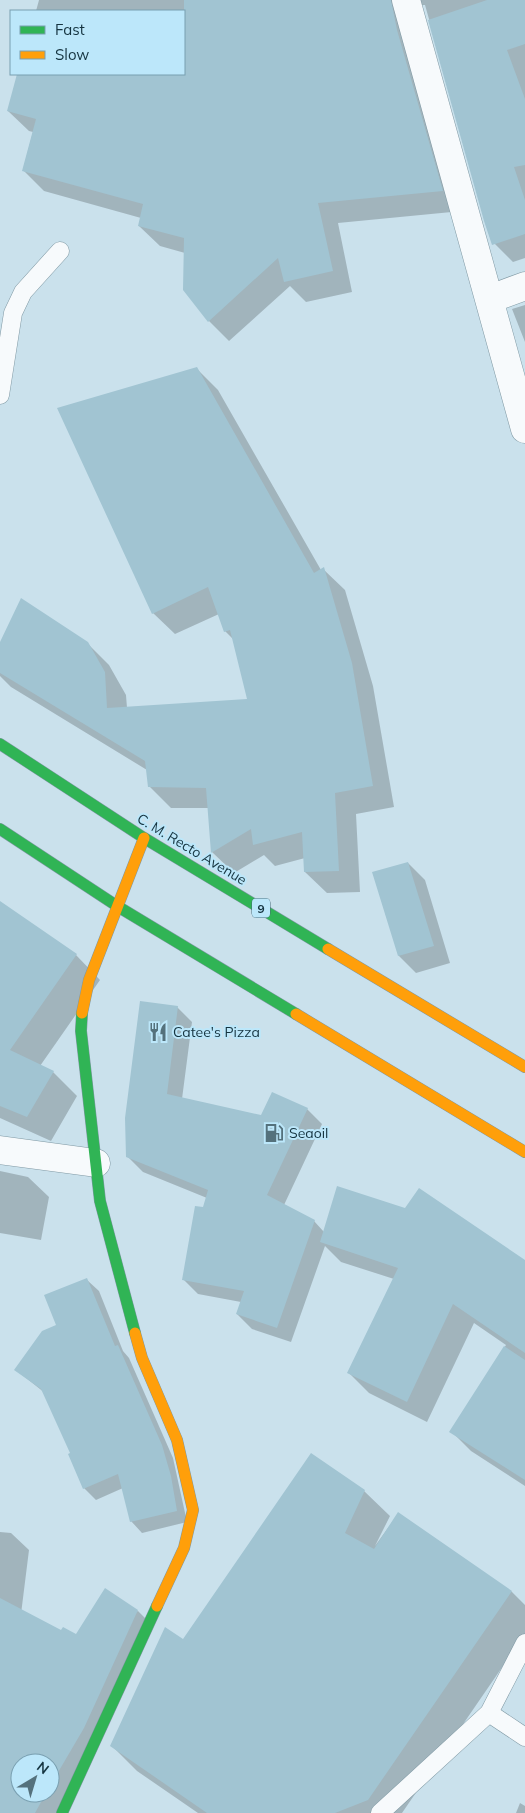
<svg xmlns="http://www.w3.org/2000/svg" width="525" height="1813" viewBox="0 0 525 1813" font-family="Mulish,sans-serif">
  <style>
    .shadow { fill: #0003; fill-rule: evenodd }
    .building { fill: #a1c4d2 }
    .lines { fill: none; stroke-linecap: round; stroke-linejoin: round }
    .lane-casing { stroke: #7f98a3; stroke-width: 19 }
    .street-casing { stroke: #7f98a3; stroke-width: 29 }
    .fast-casing { stroke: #7f98a3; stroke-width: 12 }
    .slow-casing { stroke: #7f98a3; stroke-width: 12 }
    .lane { stroke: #f7fafc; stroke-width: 18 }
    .street { stroke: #f7fafc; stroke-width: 28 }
    .fast { stroke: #30b455; stroke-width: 11 }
    .slow { stroke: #ff9f0a; stroke-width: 11 }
    .labels { text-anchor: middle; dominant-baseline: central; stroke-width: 4; stroke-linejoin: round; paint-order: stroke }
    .shield { fill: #bce7fa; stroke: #476a78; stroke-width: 1 }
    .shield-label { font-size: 12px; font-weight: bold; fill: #153440 }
    .street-label { font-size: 14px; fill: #153440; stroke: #bce7fa }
    .poi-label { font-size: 14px; fill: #153440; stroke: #bce7fa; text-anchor: start }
  </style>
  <rect width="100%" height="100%" fill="#cae1ec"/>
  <path class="shadow" d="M39 0H525V258L513 262 492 241 425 5H422L416 9 462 211 338 223 352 292 306 302 290 286 229 341 209 321 185 253 160 246 139 226 141 218 44 191 23 170 33 132 29 131 8 111 18 74H184V11H36Z
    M525 305V342L512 309Z
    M196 368 218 390 321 570 323 569 345 590 373 686 394 807 356 814 360 892 327 893 305 872V858L275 866 264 855 234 873 212 852 209 808H171L149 786 147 770 11 687 0 676V644L87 643 109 665 126 695 127 708 249 700 234 640 225 631 219 614 175 634 153 613Z
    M408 863 425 880 450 963 416 973 399 956 373 873Z
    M0 903 76 955 100 980 40 1066 53 1072 77 1096 51 1141 0 1118Z
    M177 1007 192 1022 182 1099 262 1116 307 1109 322 1124 284 1205 314 1221 324 1232 525 1262V1486L471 1451 451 1431 506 1345 474 1323 427 1422 369 1393 349 1373 394 1279 341 1262 325 1246 291 1342 252 1329 237 1314 241 1302 198 1294 183 1279 207 1198 143 1172 128 1157Z
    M0 1171 28 1177 49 1197 41 1240 0 1233Z
    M87 1280 99 1291 123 1351 129 1358 173 1458 187 1522 142 1533 131 1521 123 1488 96 1500 84 1488 72 1453 45 1393 16 1370 58 1326Z
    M364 1491 390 1516 375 1546 398 1514 512 1592 525 1605V1634L402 1813H198L137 1771 112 1746 183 1641Z
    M0 1532 11 1533 29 1550 20 1622 0 1619Z
    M138 1611 153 1626 58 1813H0V1667L61 1632 76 1636ZM20 1763H50V1793H20Z
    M520 1803 525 1806V1813H516Z"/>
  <path class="building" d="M184 0H391L397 30 443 191 318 203 333 271 284 282 278 258 208 322 183 290 184 238 138 226 143 204 22 171 36 119 7 111 17 74H184Z
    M487 0H525V44L507 50 525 99V165L514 167 525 200V234L492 245 484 221 428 20Z
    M197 367 314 573 324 567 352 663 373 786 335 793 339 871 304 872 302 832 253 845 251 829 211 853 206 788 148 787 145 761 0 673V642L21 598 88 642 105 672 107 708 247 699 230 630 224 632 208 587 152 614 57 408Z
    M408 862 434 946 398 956 372 872Z
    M0 901 77 954 10 1050 54 1071 27 1117 0 1106Z
    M140 1001 178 1006 167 1094 261 1115 272 1092 308 1108 267 1195 315 1220 277 1328 236 1314 244 1291 182 1280 195 1206 203 1207 208 1190 126 1157 125 1118Z
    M337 1186 405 1208 419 1188 525 1260V1353L453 1304 407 1402 347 1373 398 1268 320 1242Z
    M87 1278 115 1346 118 1345 162 1445 171 1476 177 1511 130 1522 118 1474 83 1489 68 1454 70 1453 41 1389 14 1370 42 1331 56 1325 44 1295Z
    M504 1346 525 1360V1480L449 1432Z
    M311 1453 365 1490 345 1533 374 1549 398 1512 512 1591 368 1800 335 1813H207L110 1746 165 1627 183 1639Z
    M105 1588 138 1610 84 1728 50 1786V1763H20V1793H46L35 1813H0V1598L61 1630 63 1627 76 1634Z"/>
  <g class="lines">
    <g class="lane-casing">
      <path id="lane" d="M0 395 13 313 23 292 60 251
        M525 1643 489 1713 525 1737
        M380 1813 489 1713"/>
    </g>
    <g class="street-casing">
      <path id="street" d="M406 0 525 429
        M490 299 525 286
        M0 1150 96 1163"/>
    </g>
    <g class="fast-casing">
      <path id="fast" d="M0 744 144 838 328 949
        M0 829 117 906 296 1014
        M82 1013 81 1031 100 1201 135 1333
        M62 1813 157 1606"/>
    </g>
    <g class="slow-casing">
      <path id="slow" d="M328 949 525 1067
        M82 1013 89 980 144 838
        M296 1014 525 1152
        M135 1333 142 1358 177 1440 193 1510 184 1548 157 1606"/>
    </g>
    <use href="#lane" class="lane"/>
    <use href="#street" class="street"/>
    <use href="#fast" class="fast"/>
    <use href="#slow" class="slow"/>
  </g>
  <defs>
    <g id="restaurant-bare" transform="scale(1.5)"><path d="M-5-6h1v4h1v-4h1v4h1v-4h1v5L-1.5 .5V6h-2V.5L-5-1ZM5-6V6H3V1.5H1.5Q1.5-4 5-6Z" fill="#54717c" stroke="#bce7fa" stroke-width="2.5" paint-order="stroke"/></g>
    <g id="fuel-bare" transform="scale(1.5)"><path d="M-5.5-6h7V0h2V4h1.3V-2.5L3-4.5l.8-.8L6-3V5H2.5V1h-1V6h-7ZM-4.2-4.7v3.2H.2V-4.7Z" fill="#54717c" stroke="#bce7fa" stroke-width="2.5" paint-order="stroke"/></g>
  </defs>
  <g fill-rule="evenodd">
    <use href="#restaurant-bare" x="158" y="1032"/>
    <use href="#fuel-bare" x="274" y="1133"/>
  </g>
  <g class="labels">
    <rect class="shield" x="252" y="898.5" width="18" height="19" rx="4"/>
    <g class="shield-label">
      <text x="261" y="908">9</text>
    </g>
    <g class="street-label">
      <text transform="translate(192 849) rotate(31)">C. M. Recto Avenue</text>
    </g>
    <g class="poi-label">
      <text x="173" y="1032">Catee's Pizza</text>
      <text x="289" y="1133">Seaoil</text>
    </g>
  </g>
  <rect x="10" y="10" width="175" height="65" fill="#bce7fa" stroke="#799fb0"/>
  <rect x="20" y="26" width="25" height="8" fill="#30b455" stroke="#799fb0"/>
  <text x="55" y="35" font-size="15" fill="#153440">Fast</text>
  <rect x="20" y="51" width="25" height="8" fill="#ff9f0a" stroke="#799fb0"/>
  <text x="55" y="60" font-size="15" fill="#153440">Slow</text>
  <g transform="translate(35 1778) rotate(38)"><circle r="24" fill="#bce7fa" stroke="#799fb0"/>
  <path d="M0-4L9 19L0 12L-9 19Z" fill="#54717c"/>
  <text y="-8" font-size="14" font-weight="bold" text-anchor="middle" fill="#153440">N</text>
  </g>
</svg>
